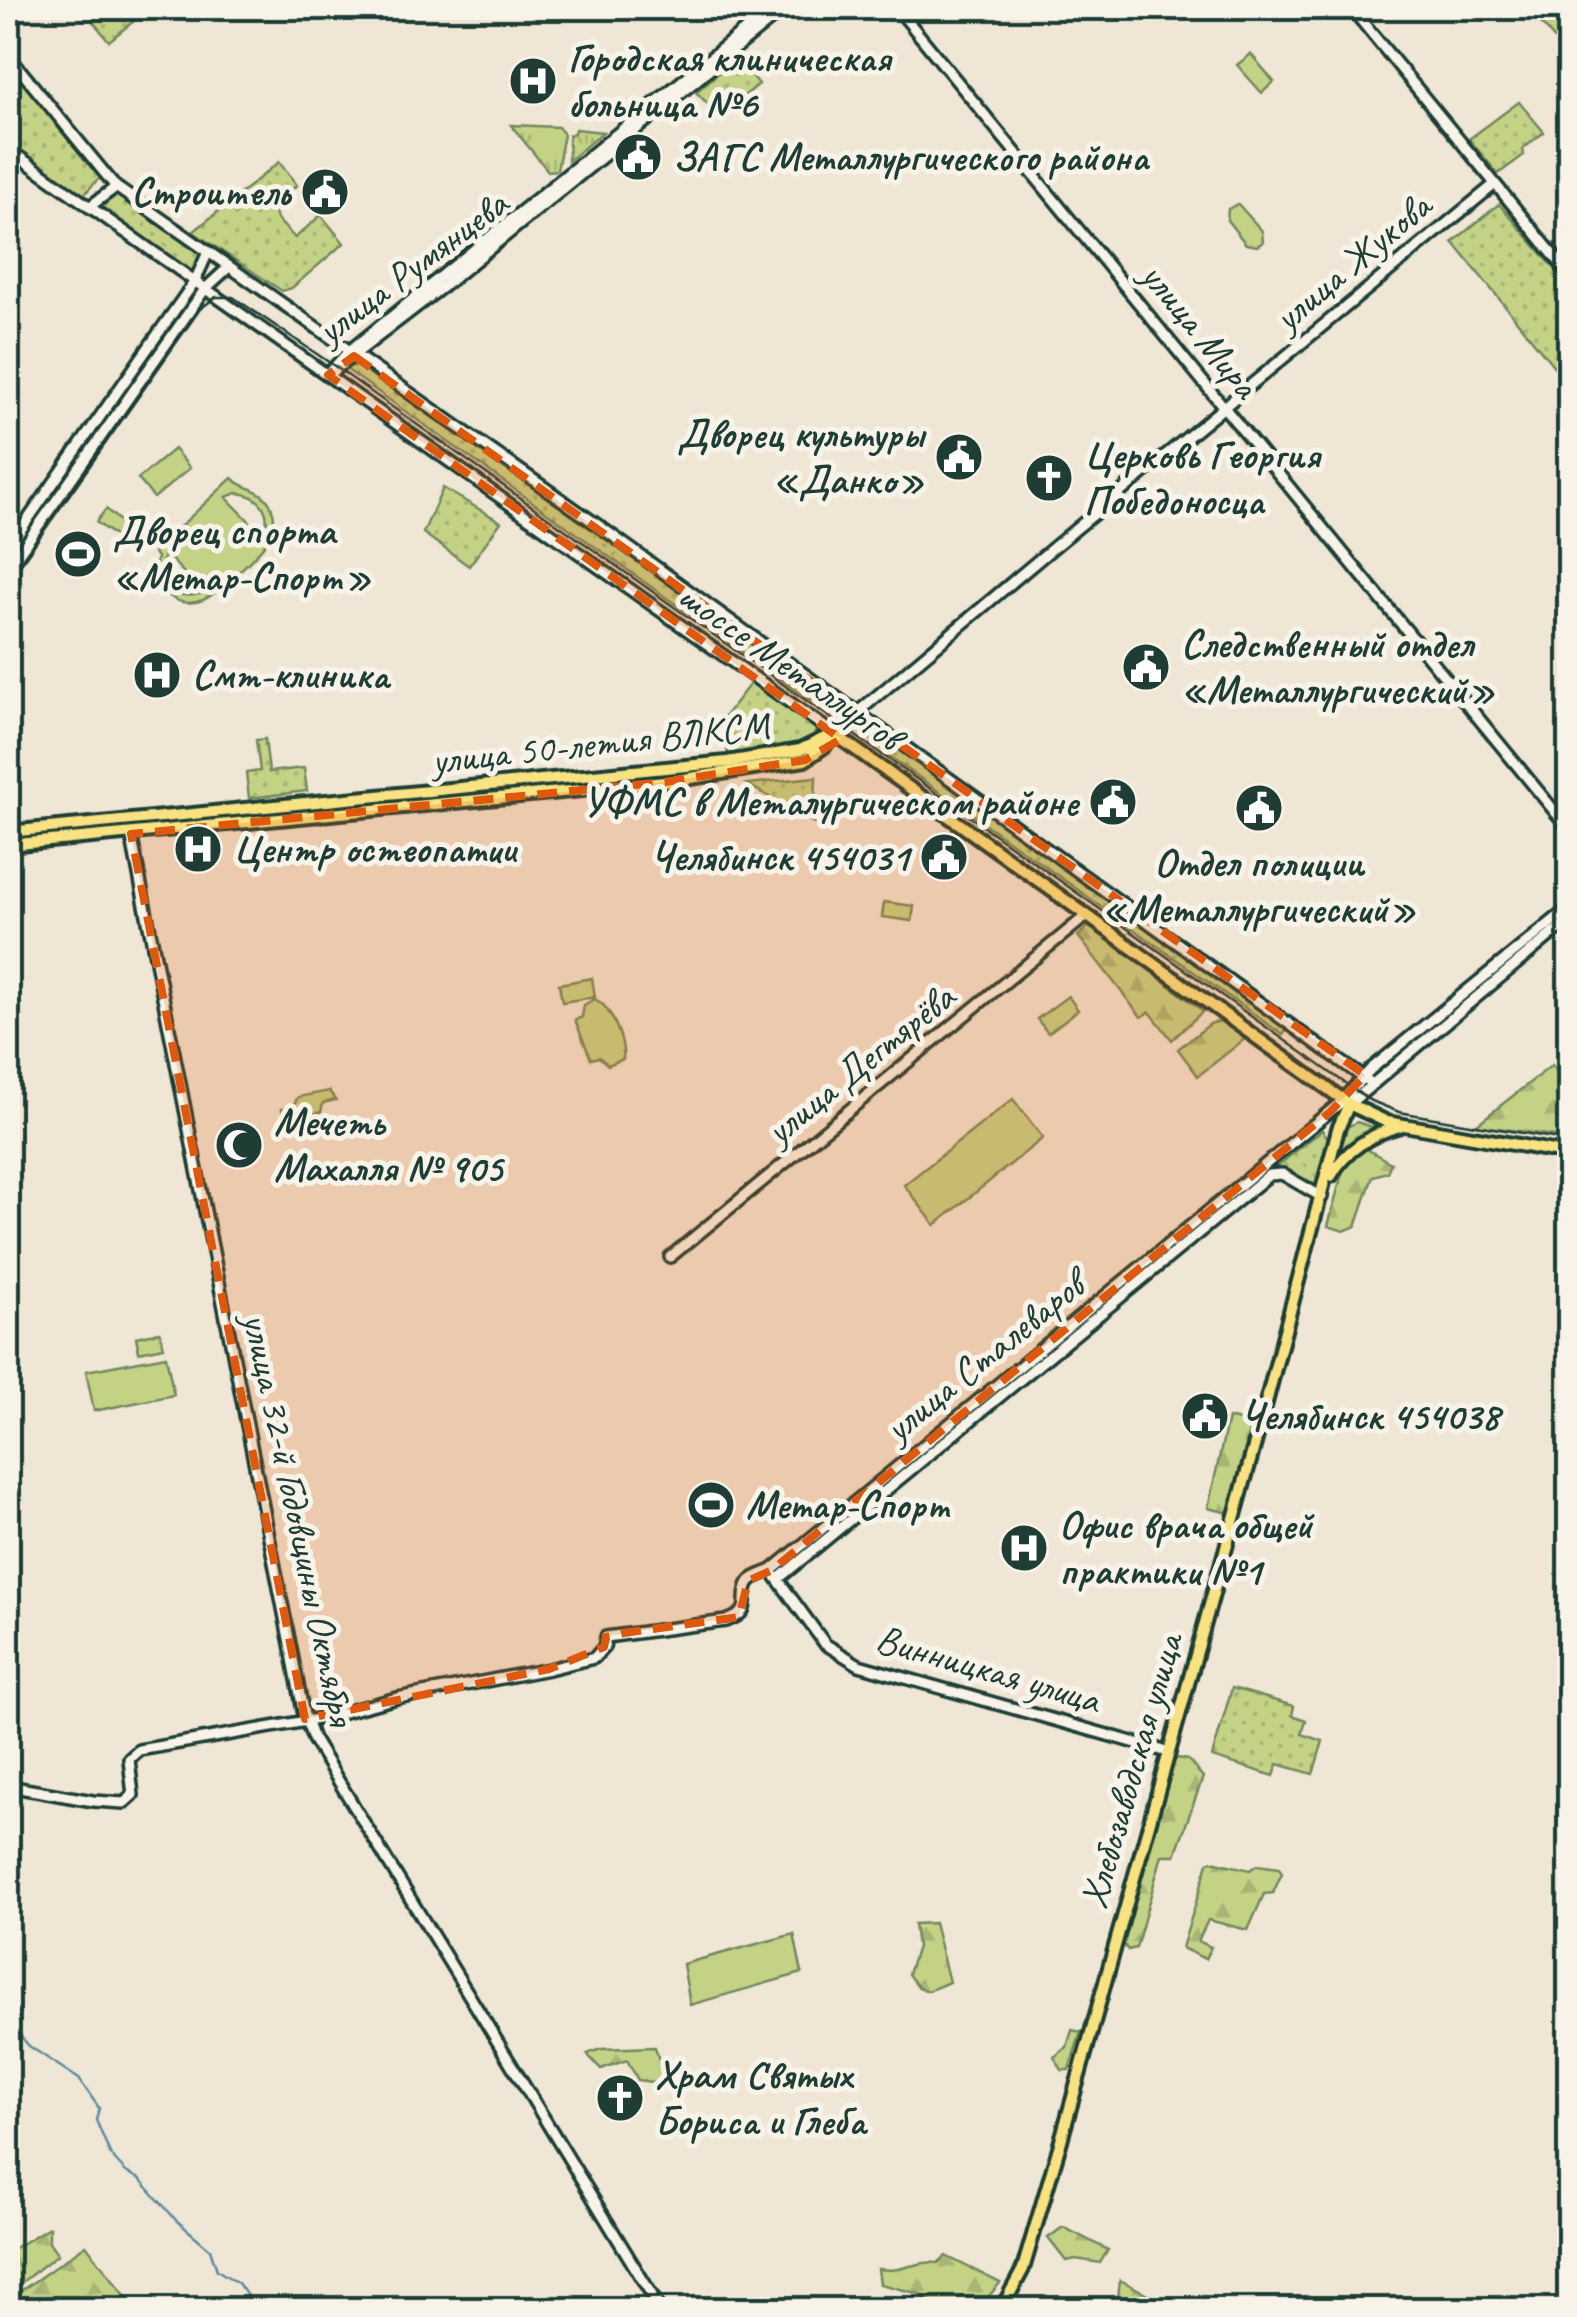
<svg xmlns="http://www.w3.org/2000/svg" width="1577" height="2317" viewBox="0 0 1577 2317" font-family="Caveat,sans-serif">
  <style>
    .grass { fill: url(#grass-tufts); stroke: #72885d; stroke-width: 2.5 }
    .forest { fill: url(#forest-firs); stroke: #72885d; stroke-width: 2.5 }
    .park { fill: url(#park-dots); stroke: #72885d; stroke-width: 2.5 }
    .pitch { fill: #c4d286; stroke: #72885d; stroke-width: 2.5; fill-rule: evenodd }
    .lines { fill: none; stroke-linecap: round; stroke-linejoin: round }
    .stream { stroke: #5d8c9e; stroke-width: 2.5 }
    .secondary-casing { stroke: #1f3d34; stroke-width: 16 }
    .primary-casing { stroke: #1f3d34; stroke-width: 18 }
    .secondary { stroke: #f7f3e8; stroke-width: 9 }
    .primary { stroke: #f8e281; stroke-width: 10 }
    .tram { stroke: #1f3d34; stroke-width: 2.5 }
    .marked { fill: #de580e; fill-opacity: 0.2; stroke: #de580e; stroke-width: 8; stroke-dasharray: 20 12; stroke-linejoin: round }
    .labels { text-anchor: middle; dominant-baseline: central; stroke-width: 10; stroke-linejoin: round; paint-order: stroke }
    .poi-label { font-size: 40px; font-weight: bold; fill: #1f3d34; stroke: #f7f3e8; text-anchor: start }
    .street-label { font-size: 40px; fill: #1f3d34; stroke: #f7f3e8 }
  </style>
  <defs>
    <pattern id="grass-tufts" width="24" height="20" patternUnits="userSpaceOnUse" patternTransform="scale(2.5)"><rect width="24" height="20" fill="#c4d286"/><path d="M3 7l-1-3M5 7V3M7 7l1-3M15 17l-1-3M17 17v-4M19 17l1-3" fill="none" stroke="#a8b574"/></pattern>
    <pattern id="forest-firs" width="22" height="20" patternUnits="userSpaceOnUse" patternTransform="scale(2.5)"><rect width="22" height="20" fill="#c4d286"/><path d="M5 1l3.5 6h-7zM16 11l3.5 6h-7z" fill="#a8b574"/></pattern>
    <pattern id="park-dots" width="8" height="8" patternUnits="userSpaceOnUse" patternTransform="scale(2.5)"><rect width="8" height="8" fill="#c4d286"/><path d="M2 2h.1M6 6h.1" fill="none" stroke="#a8b574" stroke-width="1.8" stroke-linecap="round"/></pattern>
  </defs>
  <rect width="100%" height="100%" fill="#f0e6d5"/>
  <filter id="ink" filterUnits="userSpaceOnUse"><feTurbulence type="fractalNoise" baseFrequency=".01" numOctaves="2"/><feDisplacementMap in="SourceGraphic" scale="20" xChannelSelector="R" yChannelSelector="G"/><feConvolveMatrix kernelMatrix="1 2 1 2 8 2 1 2 1" color-interpolation-filters="sRGB"/></filter>
  <g filter="url(#ink)">
    <path class="grass" d="M511 125 558 127 564 134 557 170 548 171Z
      M575 129 603 132 568 161 569 135 574 133Z
      M106 509 131 531 120 540 96 522Z
      M804 754 805 757 706 772 564 784 706 770Z
      M553 784V787L335 809V806Z
      M318 807V810L141 826 144 824Z
      M1357 1122 1377 1129 1337 1162 1347 1127Z
      M1072 2030 1081 2032 1069 2070H1062L1054 2057 1067 2047Z"/>
    <path class="forest" d="M1528 8H1569V56Z
      M1090 925 1203 1011 1172 1040 1150 1012 1141 1017 1078 936Z
      M1223 1020 1246 1038 1198 1076 1178 1049 1210 1024Z
      M1552 1065 1569 1088V1138L1476 1125Z
      M329 1091 336 1100 323 1103 321 1112 284 1119 282 1109 292 1107 298 1097Z
      M1363 1147 1391 1163 1387 1172 1373 1176 1356 1226 1344 1231 1328 1226 1344 1166Z
      M1228 1418 1251 1424 1229 1513 1208 1508Z
      M1178 1758 1188 1760 1203 1777 1175 1855H1162L1136 1948 1128 1950 1122 1942 1170 1764Z
      M1212 1861 1250 1870 1257 1865 1279 1868 1282 1873 1273 1893 1264 1894 1248 1930 1208 1920 1198 1941 1211 1947 1205 1959 1182 1948 1208 1863Z
      M934 1923 949 1982 928 1991 918 1987 908 1974 917 1947 914 1924Z
      M655 2047 666 2084 638 2080 627 2060 601 2069 587 2054 601 2049Z
      M49 2227V2242L58 2254 8 2293V2252Z
      M1063 2227 1108 2250 1100 2263 1076 2259 1066 2261 1048 2238Z
      M86 2245 128 2299 113 2309H8V2300Z
      M946 2256 1000 2283 978 2309H942L920 2294 880 2284 878 2269C906 2273 913 2260 938 2263Z
      M1120 2280 1165 2303 1164 2309 1117 2307Z"/>
    <path class="park" d="M82 8H150L109 41Z
      M737 57 759 84 720 116 696 92Z
      M8 60 58 121 55 124 70 142 74 140 105 178 97 180 82 197 8 144Z
      M1519 102 1544 132 1523 149 1524 155 1498 174 1469 139Z
      M279 162 297 185 273 205 277 219 295 238 321 215 344 243 292 288 282 291 193 232Z
      M119 195 200 250 202 257 198 269 188 272 101 210V204L110 196Z
      M1499 204 1569 285V385L1453 242Z
      M351 366H361L818 690 811 701 346 369Z
      M443 488 501 522 469 566 423 533Z
      M753 680 809 719 816 730 812 739 798 747 728 755 722 720Z
      M871 727 1291 1024 1283 1035 886 754 885 750 865 735Z
      M265 739 269 772 304 768 307 791 249 798 246 773 260 771 256 740Z
      M816 777 814 823 747 784Z
      M1322 1130 1329 1139 1316 1188 1275 1168Z
      M1232 1688 1294 1706 1292 1715 1306 1720 1302 1734 1323 1741 1313 1774 1278 1764 1274 1776 1212 1757Z"/>
    <path class="pitch" d="M1251 54 1274 82 1262 93 1237 65Z
      M1238 204 1262 231 1263 242 1257 246 1246 244 1227 220 1228 209Z
      M174 449 190 468 154 498 138 479Z
      M232 478C243 489 261 488 270 504 275 514 275 525 271 535 265 549 217 594 203 600 173 612 151 584 157 557L153 552ZM237 493C261 495 273 513 263 535L226 497ZM165 553 202 592V593C174 603 153 580 165 553Z
      M884 902 914 906 912 921 882 917Z
      M592 978 595 997 562 1002 559 984Z
      M1068 996 1078 1010 1048 1033 1037 1019Z
      M594 999C611 1005 625 1042 623 1059L608 1065 599 1057 591 1059 575 1020 582 1017 584 1005Z
      M1013 1099 1043 1138 935 1225 904 1185Z
      M160 1332 164 1347 139 1352 136 1337Z
      M166 1356 174 1395 94 1411 86 1371Z
      M794 1934 802 1973 690 2005 683 1964Z"/>
    <g class="lines">
      <path class="stream" d="M8 1999 20 2012 18 2033 29 2046 79 2079 99 2108 96 2120 111 2156 126 2172 140 2179 176 2220 210 2249 217 2270 238 2283 257 2310"/>
      <g class="secondary-casing">
        <path id="secondary" d="M897 8 1570 830
          M1351 8 1570 275
          M8 55 116 187 602 528 1371 1083
          M8 149 833 733 1054 547 1495 184
          M89 207 116 187
          M329 373 348 352 772 8
          M328 375 445 285 785 8
          M8 548 195 281 208 252
          M8 569 205 289 229 267
          M131 834 304 1715 313 1739 661 2310
          M1342 1100 1371 1069 1570 907
          M1349 1104 1570 919
          M1269 1175 1282 1174 1322 1197
          M670 1257 1086 916
          M776 1577 825 1644 859 1665 1168 1752
          M778 1579 1269 1175
          M8 1786 93 1801 124 1803 133 1795 129 1759 139 1750 318 1719 397 1698 549 1669 594 1658 604 1647 606 1637 726 1621C757 1610 738 1600 749 1582 753 1576 766 1573 772 1570L1340 1103
          M1006 2304 1039 2310"/>
      </g>
      <g class="primary-casing">
        <path id="primary" d="M833 733 1349 1104 1387 1122 1570 1154
          M8 832 727 762 800 750 833 734
          M8 845 665 782 805 760 825 746 833 733
          M1331 1176C1345 1150 1373 1133 1400 1126
          M1001 2310 1023 2269 1060 2144 1262 1418 1338 1129 1349 1104"/>
      </g>
      <use href="#secondary" class="secondary"/>
      <use href="#primary" class="primary"/>
      <path class="tram" d="M8 582 200 309 216 297H233L333 365 1369 1100 1399 1112 1570 1141"/>
    </g>
  </g>
  <path class="marked" d="M354 356 1365 1075 1330 1112 772 1570 748 1581 739 1617 624 1633 606 1637 604 1647 549 1669 305 1719 131 834 665 782 805 760 841 739 328 375Z"/>
  <defs>
    <g id="hospital-disc" transform="scale(2.5)"><circle r="9.5" fill="#1f3d34" stroke="#f7f3e8"/><path d="M-5-5h3v3.5h4V-5h3V5h-3V1.5h-4V5h-3Z" fill="#fff"/></g>
    <g id="civic-disc" transform="scale(2.5)"><circle r="9.5" fill="#1f3d34" stroke="#f7f3e8"/><path d="M-.6-6.5H3V-4.5H.6V-3L4-1V1h2V6H-6V1h2V-1L-.6-3ZM-1.2 2.5V6h2.4V2.5Z" fill="#fff"/></g>
    <g id="church-disc" transform="scale(2.5)"><circle r="9.5" fill="#1f3d34" stroke="#f7f3e8"/><path d="M-1.2-6h2.4v3.5h3.3v2.4h-3.3V6h-2.4V-.1h-3.3v-2.4h3.3Z" fill="#fff"/></g>
    <g id="stadium-disc" transform="scale(2.5)"><circle r="9.5" fill="#1f3d34" stroke="#f7f3e8"/><path d="M0-5a6.5 5 0 1 0 0 10a6.5 5 0 1 0 0-10ZM-3.5-1.8h7v3.6h-7Z" fill="#fff"/></g>
    <g id="mosque-disc" transform="scale(2.5)"><circle r="9.5" fill="#1f3d34" stroke="#f7f3e8"/><path d="M3.5-4.9A6 6 0 1 0 3.5 4.9A5 5 0 1 1 3.5-4.9Z" fill="#fff"/></g>
  </defs>
  <g fill-rule="evenodd">
    <use href="#hospital-disc" x="533" y="81"/>
    <use href="#civic-disc" x="638" y="157"/>
    <use href="#civic-disc" x="325" y="192"/>
    <use href="#civic-disc" x="959" y="457"/>
    <use href="#church-disc" x="1049" y="478"/>
    <use href="#stadium-disc" x="78" y="554"/>
    <use href="#civic-disc" x="1146" y="667"/>
    <use href="#hospital-disc" x="157" y="675"/>
    <use href="#civic-disc" x="1113" y="802"/>
    <use href="#civic-disc" x="1259" y="808"/>
    <use href="#hospital-disc" x="198" y="849"/>
    <use href="#civic-disc" x="944" y="857"/>
    <use href="#mosque-disc" x="239" y="1145"/>
    <use href="#civic-disc" x="1205" y="1416"/>
    <use href="#stadium-disc" x="711" y="1505"/>
    <use href="#hospital-disc" x="1024" y="1548"/>
    <use href="#church-disc" x="620" y="2098"/>
  </g>
  <g class="labels">
    <g class="poi-label">
      <text x="568" y="58">Городская клиническая<tspan x="568" dy="46">больница №6</tspan></text>
      <text x="673" y="157">ЗАГС Металлургического района</text>
      <text x="290" y="192" text-anchor="end">Строитель</text>
      <text x="924" y="434" text-anchor="end">Дворец культуры<tspan x="924" dy="46">«Данко»</tspan></text>
      <text x="1084" y="455">Церковь Георгия<tspan x="1084" dy="46">Победоносца</tspan></text>
      <text x="113" y="531">Дворец спорта<tspan x="113" dy="46">«Метар-Спорт»</tspan></text>
      <text x="1181" y="644">Следственный отдел<tspan x="1181" dy="46">«Металлургический»</tspan></text>
      <text x="192" y="675">Смт-клиника</text>
      <text x="1078" y="802" text-anchor="end">УФМС в Металургическом районе</text>
      <text x="233" y="849">Центр остеопатии</text>
      <text x="909" y="857" text-anchor="end">Челябинск 454031</text>
      <text x="1259" y="863" text-anchor="middle">Отдел полиции<tspan x="1259" dy="46">«Металлургический»</tspan></text>
      <text x="274" y="1122">Мечеть<tspan x="274" dy="46">Махалля № 905</tspan></text>
      <text x="1240" y="1416">Челябинск 454038</text>
      <text x="746" y="1505">Метар-Спорт</text>
      <text x="1059" y="1525">Офис врача общей<tspan x="1059" dy="46">практики №1</tspan></text>
      <text x="655" y="2075">Храм Святых<tspan x="655" dy="46">Бориса и Глеба</tspan></text>
    </g>
    <g class="street-label">
      <text transform="translate(1352 262) rotate(-40)">улица Жукова</text>
      <text transform="translate(412 267) rotate(-37)">улица Румянцева</text>
      <text transform="translate(1200 330) rotate(51)">улица Мира</text>
      <text transform="translate(790 666) rotate(35)">шоссе Металлургов</text>
      <text transform="translate(600 743) rotate(-6)">улица 50-летия ВЛКСМ</text>
      <text transform="translate(860 1064) rotate(-39)">улица Дегтярёва</text>
      <text transform="translate(984 1357) rotate(-39)">улица Сталеваров</text>
      <text transform="translate(299 1519) rotate(78)">улица 32-й Годовщины Октября</text>
      <text transform="translate(988 1669) rotate(16)">Винницкая улица</text>
      <text transform="translate(1131 1771) rotate(-74)">Хлебозаводская улица</text>
    </g>
  </g>
  <rect width="1577" height="2317" fill="none" stroke="#f7f3e8" stroke-width="40"/>
  <rect x="20" y="20" width="1537" height="2277" fill="none" stroke="#1f3d34" stroke-width="4" filter="url(#ink)"/>
</svg>
